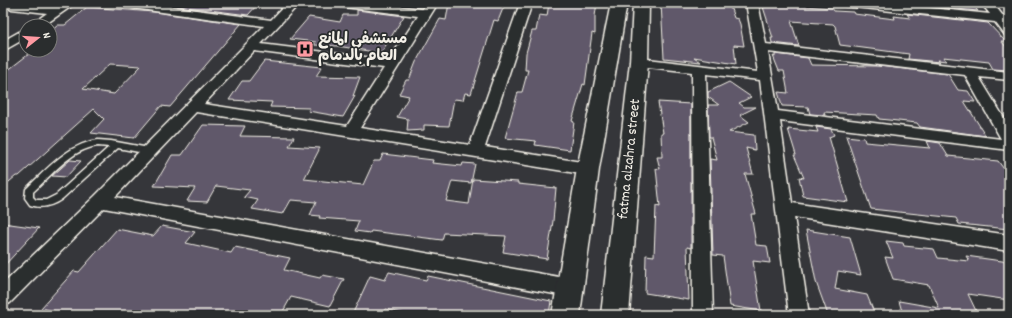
<svg xmlns="http://www.w3.org/2000/svg" width="1012" height="318" viewBox="0 0 1012 318" font-family="Dekko,'Playpen Sans Arabic',sans-serif">
  <style>
    .building { fill: #61596a; stroke: #f4f1e8; fill-rule: evenodd }
    .lines { fill: none; stroke-linecap: round; stroke-linejoin: round }
    .lane-casing { stroke: #f4f1e8; stroke-width: 3 }
    .street-casing { stroke: #f4f1e8; stroke-width: 3 }
    .secondary-casing { stroke: #f4f1e8; stroke-width: 3 }
    .lane { fill: #2a2d2e; fill-rule: evenodd }
    .street { fill: #2a2d2e; fill-rule: evenodd }
    .secondary { fill: #2a2d2e; fill-rule: evenodd }
    .labels { text-anchor: middle; dominant-baseline: central; stroke-width: 3.5; stroke-linejoin: round; paint-order: stroke }
    .poi-label { font-size: 15px; font-weight: bold; fill: #f4f1e8; stroke: #2a2d2e; text-anchor: start }
    .street-label { font-size: 15px; fill: #f4f1e8; stroke: #2a2d2e }
  </style>
  <rect width="100%" height="100%" fill="#35363a"/>
  <filter id="ink" filterUnits="userSpaceOnUse"><feTurbulence type="fractalNoise" baseFrequency=".025" numOctaves="2"/><feDisplacementMap in="SourceGraphic" scale="8" xChannelSelector="R" yChannelSelector="G"/><feConvolveMatrix kernelMatrix="1 2 1 2 8 2 1 2 1" color-interpolation-filters="sRGB"/></filter>
  <g filter="url(#ink)">
    <path class="building" d="M178 3H244L258 4 248 15 178 6Z
      M449 3 504 6 498 21 494 20 471 94 465 93 463 100 454 99 449 126 424 125V130L407 131 408 119 397 117 409 96 399 94 406 80H409L416 62 440 19 446 20Z
      M549 3H597L595 16V34L592 33 585 85 583 84 572 121 574 122 570 150 535 145 536 141 505 138 518 92H522L528 70H525L526 53 532 31H536L539 15 547 16Z
      M661 3H691L730 6 734 18 738 19 740 24 744 46 734 45 736 64 694 57 701 62 664 58Z
      M764 3 832 8 834 11 853 12 854 14 895 19 894 16 910 18 907 14 988 23 1005 41H1001L1009 50V70L993 69 989 62 943 57 946 61 938 60 940 62 908 59 909 54 840 45 835 26 833 24 791 21 799 46 772 43 771 38H773L763 7H766Z
      M900 3H971L978 11 900 4Z
      M87 7 154 12 241 24 170 107 161 106 134 138 91 133 104 119 94 109 19 176H16L3 187V74L34 50H50V32L58 25H65ZM110 64 141 66 114 94 83 89Z
      M357 10 404 16 381 53 337 46 314 45 316 42 290 39 309 17 340 22 343 15H357Z
      M775 54 808 58 811 65 878 66 948 74 958 90 968 91 975 102 964 101 986 136 920 127 917 123 879 119 877 115 824 112 825 115 810 114 808 107 782 106 778 92 788 93 784 71H779L773 56 775 57Z
      M264 61 322 67 316 76 360 77 353 96H355L343 117 308 111 310 108 270 107 272 102 229 100 242 81H249Z
      M729 82 751 97 739 103 744 107H756L740 115 749 122 729 132 754 135 755 150 746 148 753 174H745L756 214H751L756 245 767 246 770 263 753 261 761 311 730 306 723 256 713 255 710 159 717 160 711 137H709L708 105H719L708 97V92Z
      M658 102 691 104V248L687 247 689 300 645 293 646 255 654 256 656 206 660 207 656 168 660 169 657 157H662L661 133H663Z
      M203 125 245 126 240 136 294 137 289 146 320 148 304 179 363 185 374 161H380L383 154 433 160 432 163 462 166 463 163 475 164 471 183 452 181 446 201 469 204 473 179 518 182V184L556 188 553 221 547 259 503 252 506 236 444 233 442 240 371 231 370 233 355 231 359 221 319 218 320 216 310 215 316 202 291 200 283 214 252 209 258 200 244 197 250 190 216 186 207 202 187 201 195 188 154 186 172 155H182Z
      M816 127 831 129 834 135 829 137 848 202 803 196 799 177 804 178 794 155H796L788 129 818 132Z
      M846 136 864 138 865 142 930 148 927 141 940 143 948 156 998 161 1009 176V229L959 224 956 218 871 209Z
      M70 160 81 161 66 177 52 176Z
      M3 223 39 228 3 267Z
      M162 226 195 232 186 243 231 253 235 247 290 258 284 270 320 278 322 275 344 279 330 306 291 297 281 315H83L76 313 69 315 41 308 74 271 79 272 117 229 153 236Z
      M806 230 850 237 861 275 838 271 835 289 867 295 875 315H828L816 282Z
      M886 241 903 243 904 246 934 249 938 258 969 261 966 256 1009 262V300L968 294 978 315H903L899 301 939 308 929 285 893 279 885 257 893 258Z
      M389 272 426 280 428 276 551 301 549 315H410L385 309 382 315H352L370 276 385 280Z"/>
    <g class="lines">
      <g class="lane-casing">
        <path id="lane" d="M98 140 111 141 149 148 153 151 149 154 118 148 62 199C52 206 42 209 30 205L25 198 26 189C47 169 68 144 98 140ZM98 146 109 147 56 195 46 200H36L33 197V192C52 175 71 149 98 146Z"/>
      </g>
      <g class="street-casing">
        <path id="street" d="M3 3H23L56 7 62 3H76L43 26H29L47 13 3 8Z
          M112 3H144L271 20 287 3H300L261 44 389 60 418 16 336 6 330 3H368L422 9 426 3H438L360 128 470 145 520 3H532L485 147 588 163 594 165 596 169 594 173 588 175 196 112 115 197 570 279 577 282 580 288 577 294 570 297 104 208 10 303 3 306V284L95 196 264 26 118 6ZM254 51 384 68 347 126 204 104Z
          M746 3H758L766 44 1009 72V80L979 77 1009 126V150L780 121 792 203 1009 235V251L794 217 809 315H789L760 80 706 74 713 315H693L692 72 639 66 634 65 632 62 634 59 639 58 758 72ZM768 52 965 75 1001 139 778 111Z
          M839 3H879L990 14 981 3H993L1003 16H1009V36L1005 35 995 22 845 6Z
          M26 28V38L3 51V41Z"/>
      </g>
      <g class="secondary-casing">
        <path id="secondary" d="M611 3H627L599 169 580 315H552L577 169Z
          M633 3H649L648 62 629 315H601L630 62Z"/>
      </g>
      <use href="#lane" class="lane"/>
      <use href="#street" class="street"/>
      <use href="#secondary" class="secondary"/>
    </g>
  </g>
  <defs>
    <g id="hospital-square" transform="scale(0.9)"><rect x="-9" y="-9" width="18" height="18" rx="4" fill="#ff9aa2" stroke="#2a2d2e"/><path d="M-5-5h3v3.5h4V-5h3V5h-3V1.5h-4V5h-3Z" fill="#111"/></g>
  </defs>
  <g fill-rule="evenodd">
    <use href="#hospital-square" x="305" y="49"/>
  </g>
  <g class="labels">
    <g class="poi-label">
      <text x="318" y="40">مستشفى المانع<tspan x="318" dy="17">العام بالدمام</tspan></text>
    </g>
    <g class="street-label">
      <text transform="translate(630 159) rotate(-84)">fatma alzahra street</text>
    </g>
  </g>
  <rect width="1012" height="318" fill="none" stroke="#2a2d2e" stroke-width="16"/>
  <rect x="8" y="8" width="996" height="302" fill="none" stroke="#f4f1e8" stroke-width="1.5" filter="url(#ink)"/>
  <g transform="translate(38 38) rotate(73)"><circle r="19" fill="#2a2d2e" stroke="#7b7b78"/>
  <path d="M0-3L7 15L0 10L-7 15Z" fill="#ff9aa2"/>
  <text y="-6" font-size="11" font-weight="bold" text-anchor="middle" fill="#f4f1e8">N</text>
  </g>
</svg>
